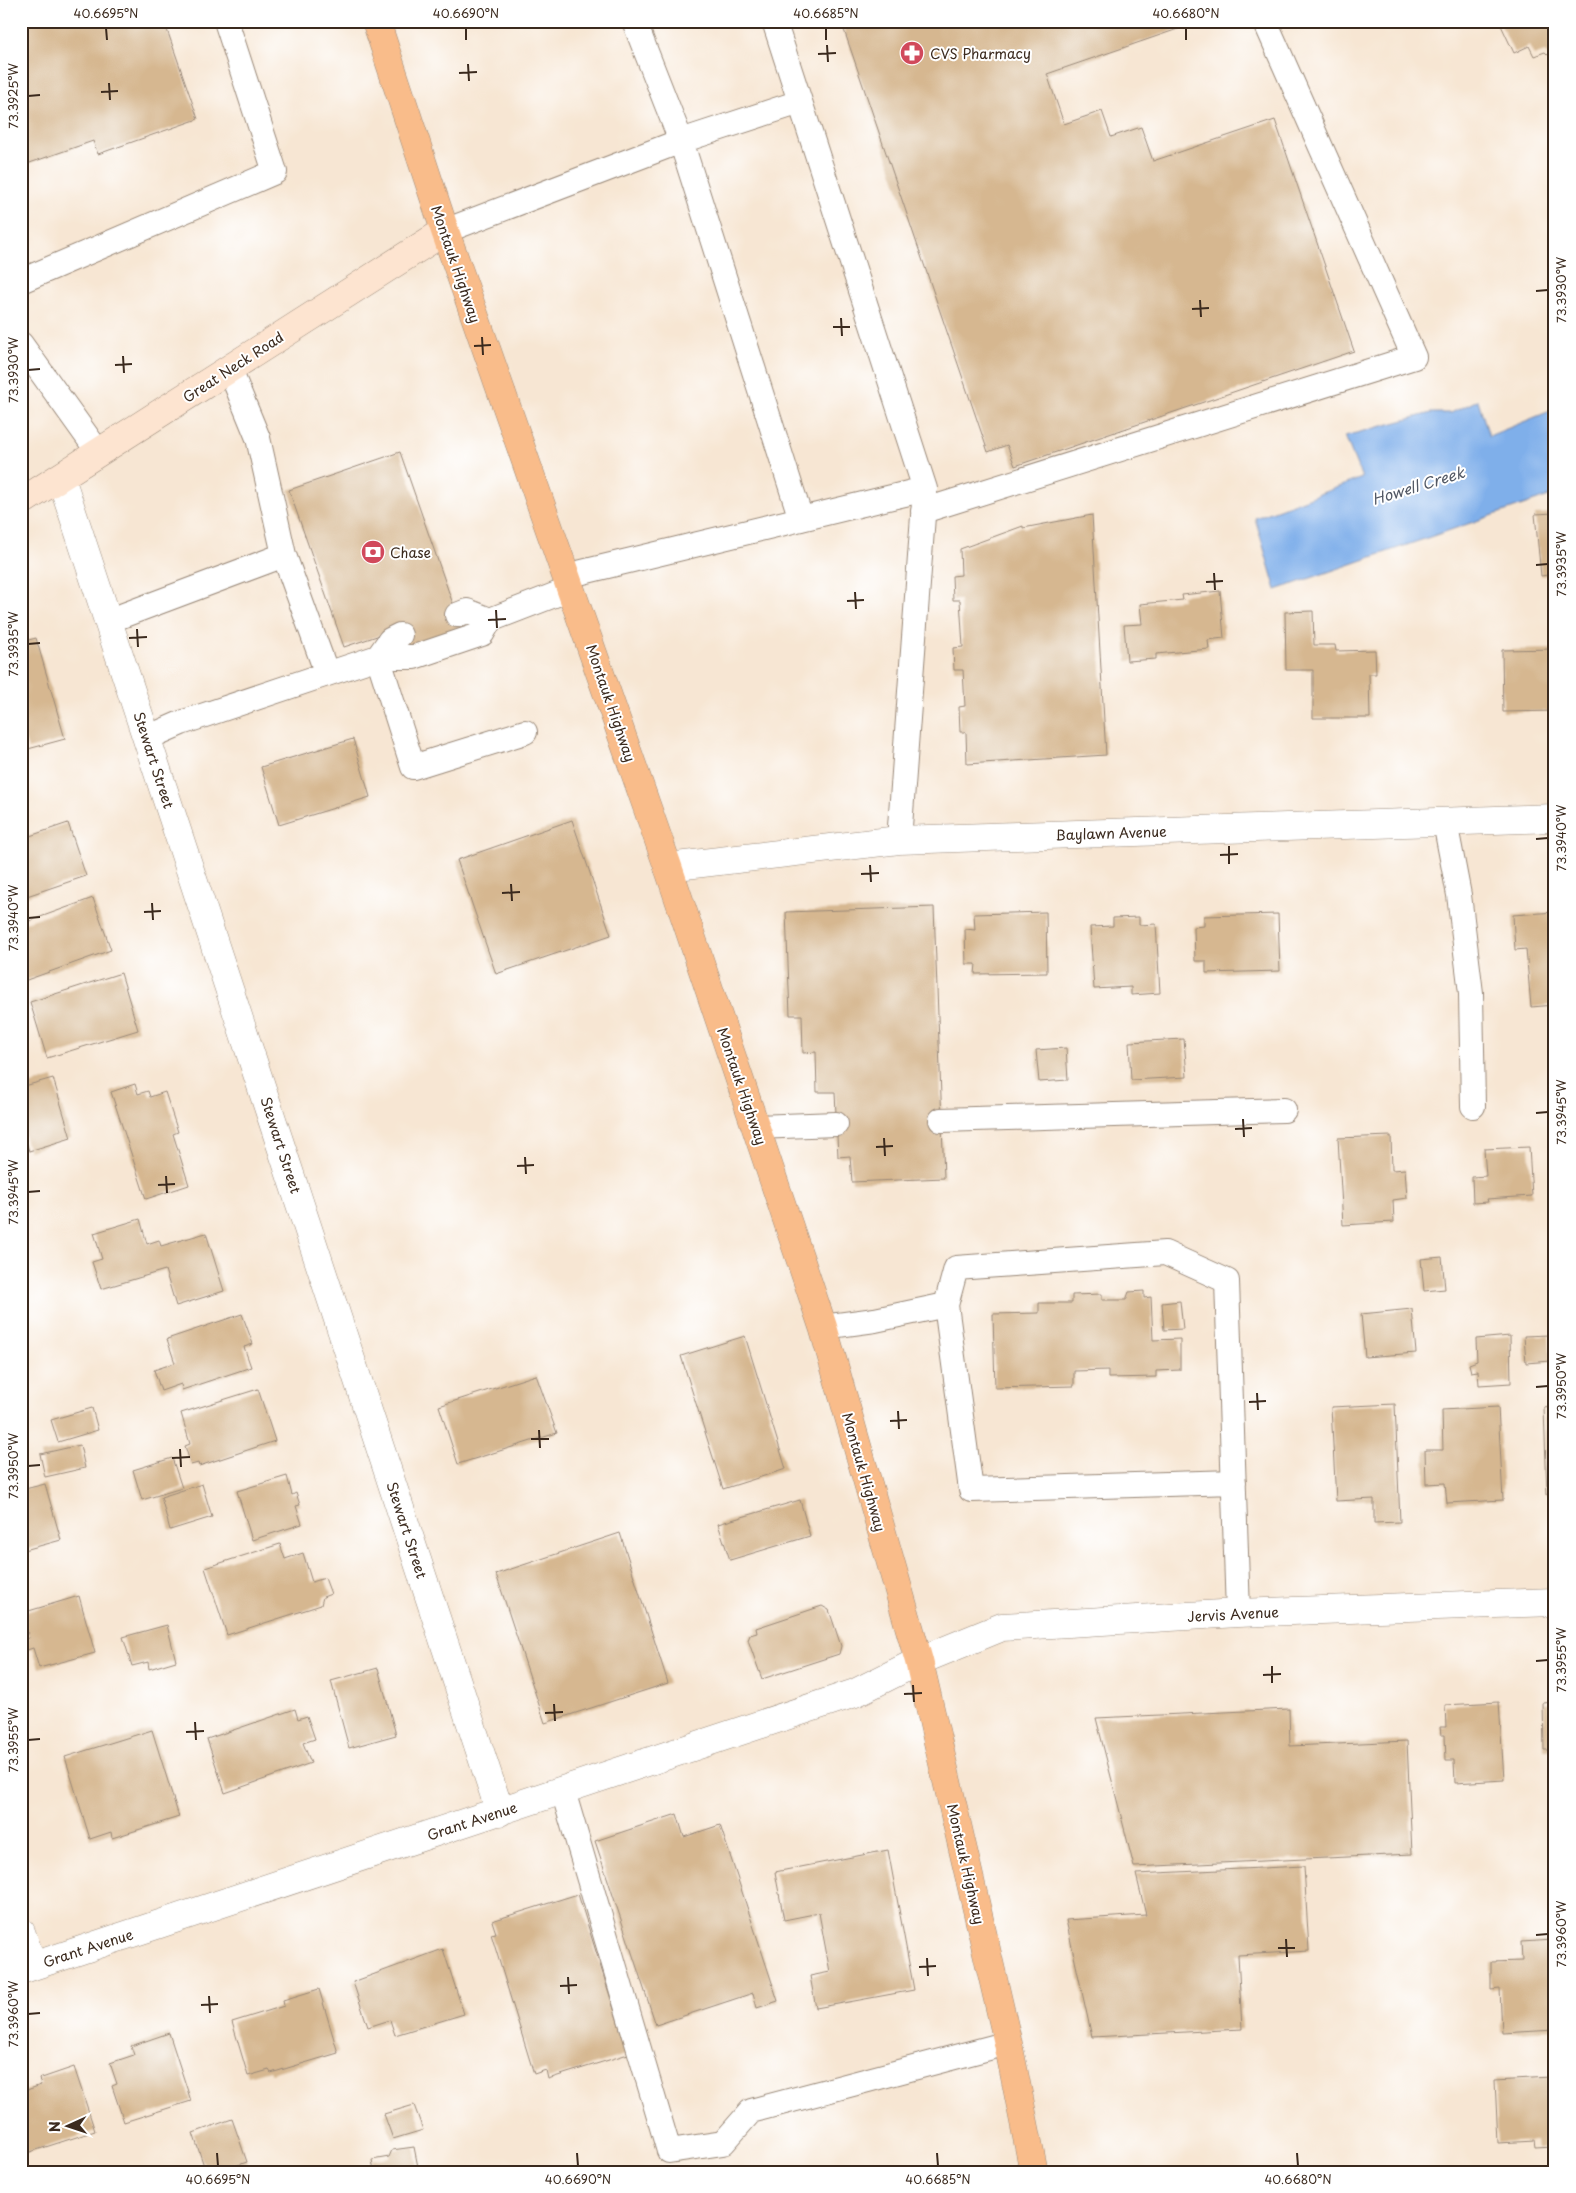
<svg xmlns="http://www.w3.org/2000/svg" width="1576" height="2193" viewBox="0 0 1576 2193" font-family="'Playpen Sans',sans-serif">
  <style>
    .water { fill: #7fafea; stroke: #5d6c84 }
    .building { fill: #d6b790 }
    .lines { fill: none; stroke-linecap: round; stroke-linejoin: round }
    .service-casing { stroke: #998878; stroke-width: 26 }
    .minor-casing { stroke: #998878; stroke-width: 29 }
    .secondary-casing { stroke: #998878; stroke-width: 29 }
    .primary-casing { stroke: #998878; stroke-width: 29 }
    .service { stroke: #fff; stroke-width: 24 }
    .minor { stroke: #fff; stroke-width: 28 }
    .secondary { stroke: #fde4d0; stroke-width: 28 }
    .primary { stroke: #f9bc8a; stroke-width: 28 }
    .ticks { fill: none; stroke: #3b2a1e; stroke-width: 2 }
    .labels { text-anchor: middle; dominant-baseline: central; stroke-width: 4; stroke-linejoin: round; paint-order: stroke }
    .poi-label { font-size: 14px; fill: #3b2a1e; stroke: #fff; text-anchor: start }
    .street-label { font-size: 14px; fill: #3b2a1e; stroke: #fff }
    .water-label { font-size: 15px; font-style: italic; fill: #535965; stroke: #fff }
    .neatline { fill: none; stroke: #3b2a1e; stroke-width: 2 }
    .ticks-label { font-size: 12px; text-anchor: middle; fill: #3b2a1e }
  </style>
  <rect width="100%" height="100%" fill="#fff"/>
  <filter id="ink" filterUnits="userSpaceOnUse"><feTurbulence type="fractalNoise" baseFrequency=".02" numOctaves="2"/><feDisplacementMap in="SourceGraphic" scale="10" xChannelSelector="R" yChannelSelector="G"/><feConvolveMatrix kernelMatrix="1 2 1 2 8 2 1 2 1" color-interpolation-filters="sRGB"/></filter>
  <filter id="wash" filterUnits="userSpaceOnUse"><feTurbulence type="fractalNoise" baseFrequency=".0096" numOctaves="4" result="noise"/><feDisplacementMap in="SourceGraphic" scale="20" xChannelSelector="R" yChannelSelector="G"/><feGaussianBlur stdDeviation="1.12" result="paint"/><feColorMatrix in="noise" values="0 0 0 0 0 0 0 0 0 0 0 0 0 0 0 0 0 1.4 0 .05"/><feComposite in="paint" operator="in"/></filter>
  <g filter="url(#wash)">
    <rect width="100%" height="100%" fill="#f7e6d3"/>
    <path class="water" d="M1478 400 1489 436 1555 409V494L1276 590 1255 518 1362 478 1345 436 1431 413H1451Z"/>
    <g id="blocks">
      <path class="building" d="M21 21H164L198 119 98 154 93 141 21 166Z
        M841 21H1201L1047 74 1064 124 1102 111 1111 137 1141 127 1153 161 1275 120 1354 351 1015 466 1007 445 988 452Z
        M1499 21H1555V55H1548L1545 52 1534 56 1529 46 1514 53Z
        M400 452 462 630 405 650 398 629 344 647 289 490Z
        M1555 513V574L1541 576 1535 514Z
        M1092 515 1106 755 967 764 966 732H960L959 707 965 706 963 670H954L953 648 963 647 960 600H953L952 576 961 575 960 549 1023 526V528Z
        M1220 591 1224 638 1208 640 1209 649 1156 654V659L1127 661 1124 625 1142 624 1140 604 1183 600 1182 595Z
        M1313 611 1314 645H1335L1336 651 1375 650 1376 674H1369L1370 718H1313V670H1286L1285 612Z
        M36 638 65 739 28 749 21 727V642Z
        M1555 649V711L1503 712 1502 650Z
        M353 739 370 797 279 825 261 767Z
        M572 820 611 935 496 974 457 860Z
        M68 823 86 876 21 898V839Z
        M93 898 111 950 21 982V924Z
        M934 907 944 1178 852 1182 850 1156 838 1157 835 1092H817L816 1052 803 1053 802 1015H790L786 912Z
        M1046 912 1047 973 975 974 976 964H966L965 929 975 930 974 914Z
        M1555 912V1005L1531 1007 1526 949 1515 950 1513 915Z
        M1278 914 1280 971 1206 973V961H1195L1194 927 1204 926V916Z
        M1139 917V925L1156 924 1160 993 1131 995V987L1094 989 1090 927 1113 926V918Z
        M121 973 138 1030 47 1058 30 1002Z
        M1184 1039 1187 1077 1131 1080 1129 1042Z
        M1066 1048 1068 1080 1039 1082 1036 1050Z
        M53 1078 71 1138 29 1151 21 1125V1087Z
        M135 1084 138 1094 148 1091 150 1097 165 1092 178 1132 173 1134 189 1185 146 1199 111 1092Z
        M1391 1136 1392 1170 1405 1169 1407 1198 1393 1200 1394 1222 1343 1225 1338 1138Z
        M1529 1147 1532 1196 1487 1199 1488 1202 1473 1203 1472 1177 1486 1176 1484 1149Z
        M140 1219 147 1244 159 1240 161 1246 206 1233 224 1291 176 1306 165 1270 101 1289 92 1262 102 1259 94 1233Z
        M1442 1257 1445 1289 1424 1291 1421 1259Z
        M1144 1291V1298L1151 1297 1153 1340 1180 1339V1370L1156 1371V1377L1108 1378V1370L1074 1371V1386L995 1388 993 1314 1039 1313V1303H1072V1295L1102 1294V1300H1126L1129 1292Z
        M1180 1301 1183 1329 1164 1330 1162 1303Z
        M1412 1309 1416 1353 1365 1357 1361 1314Z
        M242 1314 253 1344 244 1347 251 1367 182 1390 181 1384 161 1391 154 1370 175 1363 167 1339Z
        M1549 1335 1551 1361 1526 1363 1524 1336Z
        M745 1336 786 1469 723 1489 681 1356Z
        M1510 1336 1511 1383 1479 1385 1478 1371 1471 1372 1469 1364 1477 1361 1476 1339Z
        M536 1375 557 1433 458 1464 439 1406Z
        M1555 1380V1494L1547 1495 1544 1408 1551 1407 1550 1381Z
        M258 1389 275 1441 199 1466 198 1463 191 1465 185 1446 190 1444 181 1413Z
        M1395 1404 1400 1522 1374 1523V1499L1336 1501 1331 1407Z
        M1498 1407 1503 1500 1447 1503 1445 1483 1426 1484 1425 1450H1443L1442 1410Z
        M92 1408 98 1430 58 1442 51 1420Z
        M80 1445 85 1468 45 1477 40 1454Z
        M172 1458 182 1488 142 1500 133 1470Z
        M287 1476 292 1495 296 1493 300 1505 296 1506 302 1524 252 1540 237 1491Z
        M45 1484 61 1540 21 1551V1490Z
        M202 1484 212 1517 170 1530 161 1497Z
        M800 1500 810 1536 730 1560 718 1524Z
        M620 1533 668 1683 545 1723 496 1574Z
        M280 1544 285 1559 303 1553 312 1582 325 1578 331 1594 323 1597 321 1605 227 1635 205 1568Z
        M79 1596 95 1653 39 1668 33 1648 27 1650 23 1639 29 1638 22 1613Z
        M822 1606 829 1610 841 1646 839 1654 762 1679 748 1640 750 1635 757 1633 756 1628Z
        M167 1625 176 1661 149 1669 148 1662 132 1666 123 1637Z
        M378 1668 396 1735 349 1748 331 1681Z
        M1499 1702 1504 1780 1455 1783 1454 1760H1446L1445 1735H1441L1440 1727H1446L1445 1705Z
        M1555 1702V1750H1544L1543 1703Z
        M295 1709 298 1719 307 1716 315 1739 303 1743 311 1763 225 1793 207 1739Z
        M1289 1709 1290 1746 1407 1741 1412 1854 1134 1867 1096 1718Z
        M152 1730 179 1817 112 1838 111 1832 90 1839 65 1757Z
        M677 1814 684 1837 720 1825 778 2001 757 2008 753 1993 656 2025 595 1841Z
        M888 1850 914 1990 816 2008 810 1976 830 1972 819 1913 784 1920 775 1872Z
        M1304 1866 1309 1951 1238 1955 1242 2029 1092 2037 1066 1920 1146 1915 1136 1874Z
        M578 1894 628 2054 548 2079 546 2070 534 2074 491 1934 496 1933 492 1921Z
        M1554 1940 1555 2030 1502 2033 1500 1989 1491 1990V1962L1522 1961 1521 1942Z
        M443 1949 464 2014 395 2035 390 2020 368 2027 353 1982Z
        M319 1989 338 2053 271 2073 269 2070 248 2076 232 2022 284 2006 283 2000Z
        M169 2033 191 2101 124 2122 112 2086 117 2084 110 2063 134 2055 131 2046Z
        M74 2067 95 2131 24 2154 21 2150V2092L41 2085 39 2079Z
        M1551 2077 1552 2086H1555V2147L1536 2148 1535 2141 1498 2143 1495 2080Z
        M414 2105 423 2130 393 2139 384 2114Z
        M232 2119 247 2162 218 2172H206L193 2133Z
        M414 2147 418 2167 399 2172H374L372 2160 389 2157 392 2150Z"/>
    </g>
  </g>
  <g filter="url(#ink)">
    <use href="#blocks" fill-opacity="0" stroke="#998878" stroke-width="1"/>
    <g class="lines">
      <g class="service-casing">
        <path id="service" d="M634 21 681 141 801 519
          M774 21 925 489
          M445 231 681 141 800 102
          M21 281 275 172 226 21
          M21 344 99 453
          M923 511 1414 357 1265 21
          M566 576 925 489 899 840
          M457 615 467 611 490 620
          M108 621 284 555
          M378 657 413 767 525 732
          M378 657 390 640 400 635
          M327 674 378 657H414L482 634 490 620 570 589
          M147 738 181 723 327 674 284 555 258 438 230 370
          M1445 822 1459 895 1471 993 1473 1106
          M941 1120 1284 1110
          M755 1127 836 1124
          M823 1327 875 1320 946 1305
          M1234 1482 971 1490 946 1305 956 1268 1165 1253 1227 1281 1238 1613
          M563 1791 669 2151 723 2143 751 2111 1008 2043"/>
      </g>
      <g class="minor-casing">
        <path id="minor" d="M61 478 500 1812
          M668 867 899 840 1555 818
          M21 1932 33 1966
          M21 1970 855 1693 919 1661 1002 1627 1238 1613 1555 1602"/>
      </g>
      <g class="secondary-casing">
        <path id="secondary" d="M21 502 445 231"/>
      </g>
      <g class="primary-casing">
        <path id="primary" d="M376 21 445 231 668 867 823 1327 919 1661 1008 2043 1034 2172"/>
      </g>
      <use href="#service" class="service"/>
      <use href="#minor" class="minor"/>
      <use href="#secondary" class="secondary"/>
      <use href="#primary" class="primary"/>
    </g>
  </g>
  <path class="ticks" d="M106 28 107 40M466 28V40M826 28V40M1186 28V40M827 45 828 62M818 54 836 53M468 64 469 81M459 73 477 72M109 83 110 100M101 92 118 91M28 96 40 95M1536 291 1548 290M1200 300 1201 317M1192 309 1209 308M841 318 842 336M833 327H850M482 337 483 355M474 346 491 345M123 356 124 373M115 365 132 364M28 370 40 369M1536 565 1548 564M1214 573 1215 590M1206 582 1223 581M855 592 856 609M847 601 864 600M496 610 497 628M488 620 506 619M137 629 138 647M129 638 147 637M28 644 40 643M1536 839 1548 838M1229 846V864M1220 855 1238 854M870 865 871 882M861 874 879 873M511 884 512 901M502 893 520 892M152 903 153 920M144 912 161 911M28 918 40 917M1536 1113 1548 1112M1243 1119 1244 1137M1235 1129 1252 1128M884 1138 885 1156M876 1147 893 1146M525 1157 526 1174M517 1166 534 1165M166 1176 167 1193M158 1185 175 1184M28 1192 40 1191M1536 1387 1548 1386M1257 1393 1258 1410M1249 1402 1266 1401M898 1411 899 1429M890 1421 907 1420M539 1430 540 1448M531 1439H549M180 1449 181 1467M172 1458 190 1457M28 1466 40 1465M1536 1661 1548 1660M1272 1666V1683M1263 1675 1281 1674M913 1685 914 1702M904 1694 922 1693M554 1704 555 1721M545 1713 563 1712M195 1722 196 1740M186 1732 204 1731M28 1740 40 1739M1536 1935 1548 1934M1286 1939 1287 1957M1278 1948H1295M927 1958 928 1976M919 1967 936 1966M568 1977 569 1994M560 1986 577 1985M209 1996 210 2013M201 2005 218 2004M28 2014 40 2013M217 2153 218 2166M577 2153 578 2166M937 2153 938 2166M1297 2153 1298 2166"/>
  <defs>
    <g id="pharmacy-disc" transform="scale(1.25)"><circle r="9.5" fill="#d1495b" stroke="#fff"/><path d="M-2-6h4v4h4v4h-4v4h-4v-4h-4v-4h4Z" fill="#fff"/></g>
    <g id="bank-disc" transform="scale(1.25)"><circle r="9.5" fill="#d1495b" stroke="#fff"/><path d="M-6-4H6V4H-6ZM0-2.3a2.3 2.3 0 1 0 0 4.6a2.3 2.3 0 1 0 0-4.6Z" fill="#fff"/></g>
  </defs>
  <g fill-rule="evenodd">
    <use href="#pharmacy-disc" x="912" y="53"/>
    <use href="#bank-disc" x="373" y="552"/>
  </g>
  <g class="labels">
    <g class="poi-label">
      <text x="930" y="53">CVS Pharmacy</text>
      <text x="390" y="552">Chase</text>
    </g>
    <g class="street-label">
      <text transform="translate(456 264) rotate(71)">Montauk Highway</text>
      <text transform="translate(233 367) rotate(-33)">Great Neck Road</text>
      <text transform="translate(611 703) rotate(71)">Montauk Highway</text>
      <text transform="translate(154 760) rotate(72)">Stewart Street</text>
      <text transform="translate(1111 833) rotate(-2)">Baylawn Avenue</text>
      <text transform="translate(742 1086) rotate(71)">Montauk Highway</text>
      <text transform="translate(281 1145) rotate(72)">Stewart Street</text>
      <text transform="translate(864 1472) rotate(74)">Montauk Highway</text>
      <text transform="translate(407 1530) rotate(72)">Stewart Street</text>
      <text transform="translate(1233 1614) rotate(-3)">Jervis Avenue</text>
      <text transform="translate(472 1821) rotate(-18)">Grant Avenue</text>
      <text transform="translate(966 1864) rotate(77)">Montauk Highway</text>
      <text transform="translate(88 1948) rotate(-18)">Grant Avenue</text>
    </g>
    <g class="water-label">
      <text transform="translate(1418 485) rotate(-17)">Howell Creek</text>
    </g>
  </g>
  <rect width="1576" height="2193" fill="none" stroke="#fff" stroke-width="55"/>
  <g transform="translate(68 2126) rotate(267)" stroke="#ffffff" stroke-width="4" paint-order="stroke">
  <path d="M0-4L9 19L0 12L-9 19Z" fill="#3b2a1e"/>
  <text y="-8" font-size="14" font-weight="bold" text-anchor="middle" fill="#3b2a1e">N</text>
  </g>
  <rect x="28" y="28" width="1520" height="2138" class="neatline"/>
  <g class="ticks-label">
    <text x="106" y="18">40.6695°N</text>
    <text x="466" y="18">40.6690°N</text>
    <text x="826" y="18">40.6685°N</text>
    <text x="1186" y="18">40.6680°N</text>
    <text transform="translate(14 96) rotate(-90)" y="4">73.3925°W</text>
    <text transform="translate(1562 290) rotate(-90)" y="4">73.3930°W</text>
    <text transform="translate(14 370) rotate(-90)" y="4">73.3930°W</text>
    <text transform="translate(1562 564) rotate(-90)" y="4">73.3935°W</text>
    <text transform="translate(14 644) rotate(-90)" y="4">73.3935°W</text>
    <text transform="translate(1562 838) rotate(-90)" y="4">73.3940°W</text>
    <text transform="translate(14 918) rotate(-90)" y="4">73.3940°W</text>
    <text transform="translate(1562 1112) rotate(-90)" y="4">73.3945°W</text>
    <text transform="translate(14 1192) rotate(-90)" y="4">73.3945°W</text>
    <text transform="translate(1562 1386) rotate(-90)" y="4">73.3950°W</text>
    <text transform="translate(14 1466) rotate(-90)" y="4">73.3950°W</text>
    <text transform="translate(1562 1660) rotate(-90)" y="4">73.3955°W</text>
    <text transform="translate(14 1740) rotate(-90)" y="4">73.3955°W</text>
    <text transform="translate(1562 1934) rotate(-90)" y="4">73.3960°W</text>
    <text transform="translate(14 2014) rotate(-90)" y="4">73.3960°W</text>
    <text x="218" y="2184">40.6695°N</text>
    <text x="578" y="2184">40.6690°N</text>
    <text x="938" y="2184">40.6685°N</text>
    <text x="1298" y="2184">40.6680°N</text>
  </g>
</svg>
